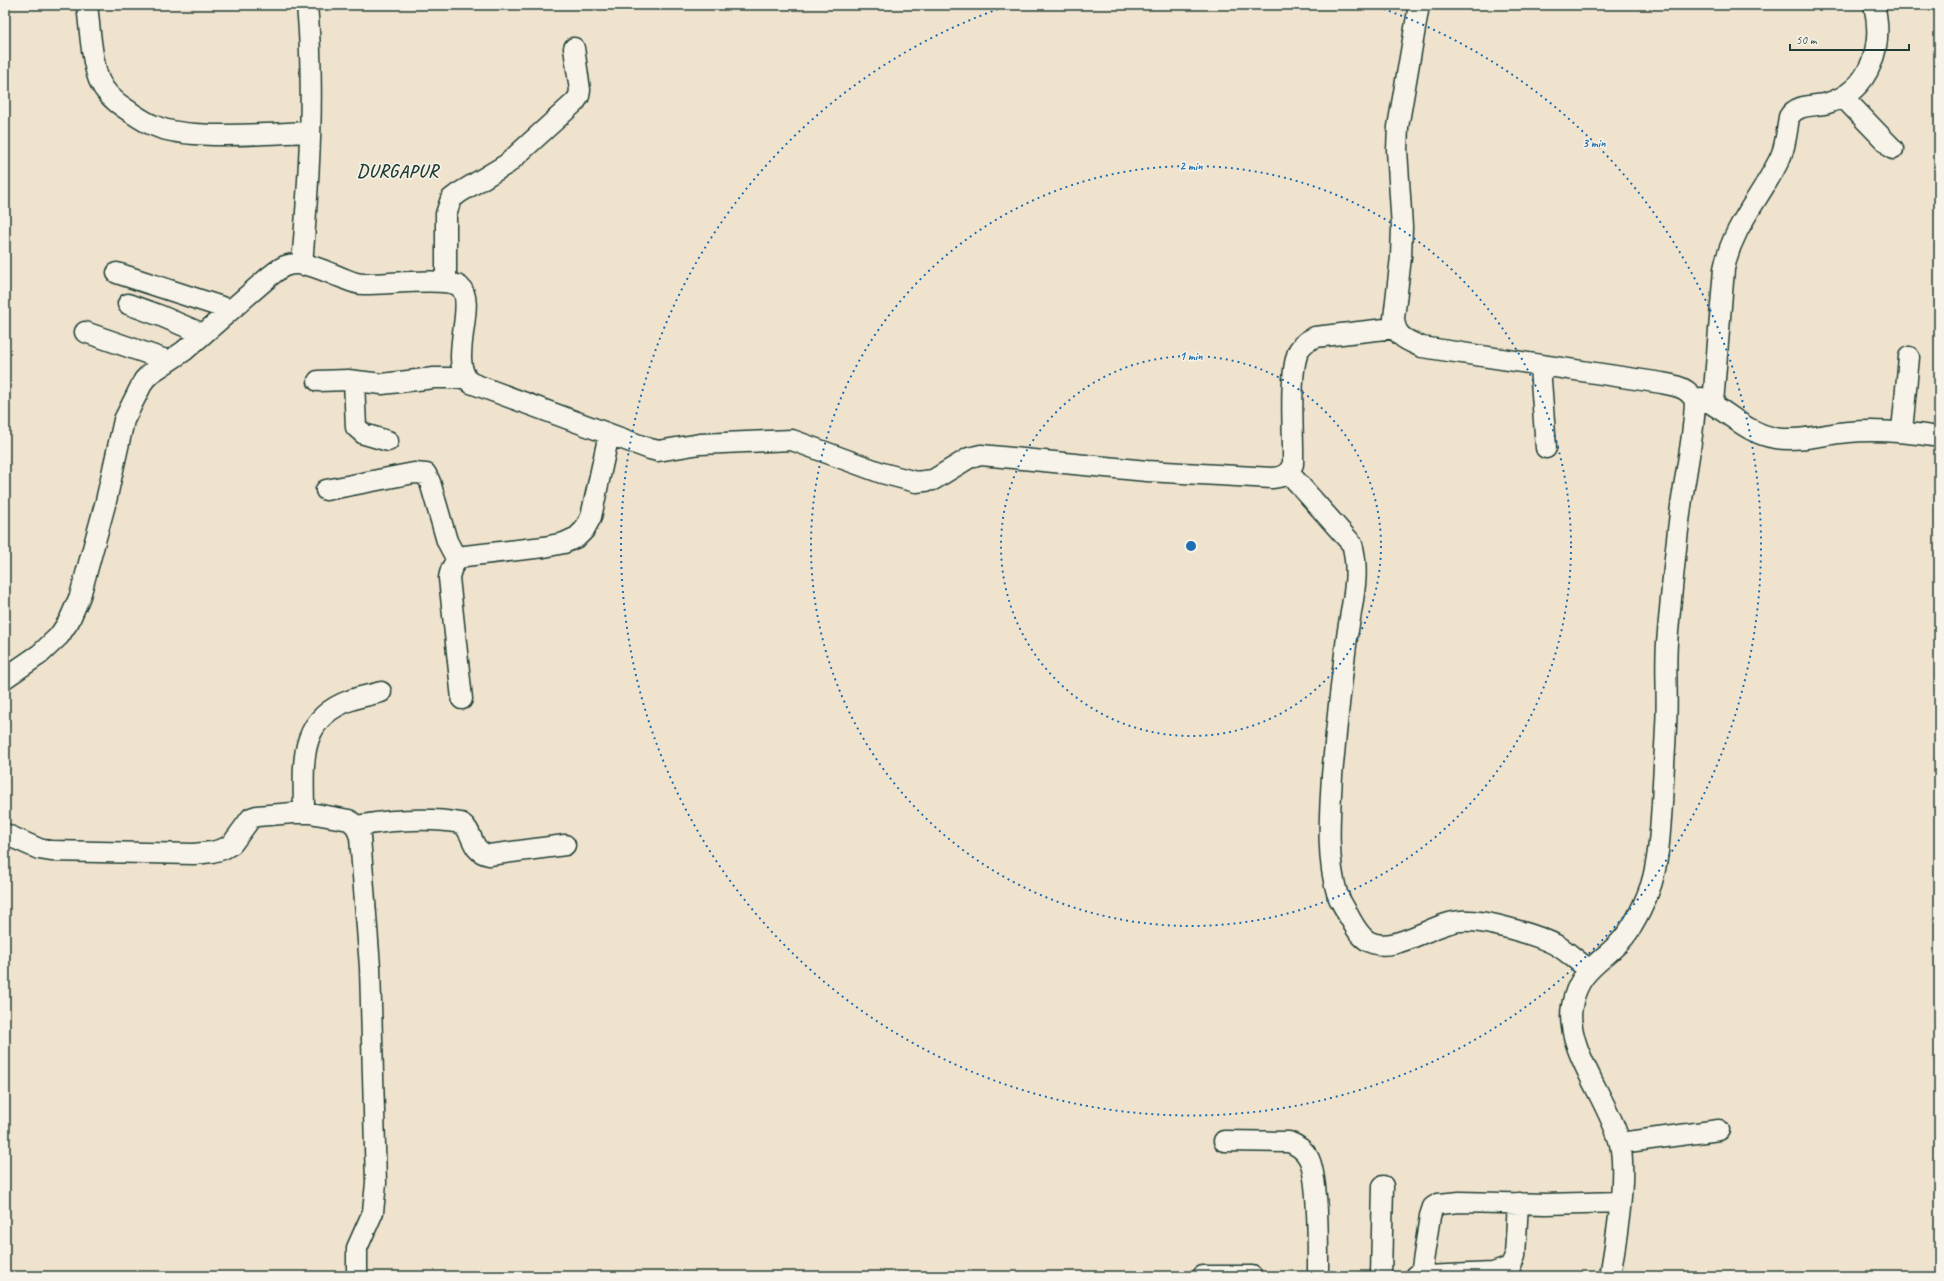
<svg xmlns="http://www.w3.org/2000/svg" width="1944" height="1281" viewBox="0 0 1944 1281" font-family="Caveat,sans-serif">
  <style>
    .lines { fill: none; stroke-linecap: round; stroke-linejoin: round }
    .minor-casing { stroke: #1f3d34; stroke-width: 23 }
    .minor { stroke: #f7f3e8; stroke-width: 20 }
    .ring { fill: none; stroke: #1f6fb2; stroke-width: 2; stroke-dasharray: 2 4 }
    .labels { text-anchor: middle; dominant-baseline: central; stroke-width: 3; stroke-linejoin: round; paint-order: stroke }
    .district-label { font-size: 18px; font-weight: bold; letter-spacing: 1px; fill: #1f3d34; stroke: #f7f3e8 }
    .centre { fill: #1f6fb2; stroke: #f7f3e8; stroke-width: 2 }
    .ring-label { font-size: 12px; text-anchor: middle; font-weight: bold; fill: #1f6fb2; stroke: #f7f3e8; stroke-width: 3; stroke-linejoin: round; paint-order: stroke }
  </style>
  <rect width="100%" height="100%" fill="#f0e3ce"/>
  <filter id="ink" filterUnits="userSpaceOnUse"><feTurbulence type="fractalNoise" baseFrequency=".025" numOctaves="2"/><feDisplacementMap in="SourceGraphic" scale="8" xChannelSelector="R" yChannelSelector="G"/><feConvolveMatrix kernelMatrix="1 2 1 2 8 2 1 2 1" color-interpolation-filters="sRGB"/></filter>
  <g filter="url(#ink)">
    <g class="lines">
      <g class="minor-casing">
        <path id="minor" d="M87 5C90 28 91 59 99 80 105 93 115 102 126 109 135 115 144 122 155 126 189 141 270 133 310 132
          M1419 5 1398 127 1397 150 1402 227 1401 257 1394 318C1395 337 1406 340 1422 347L1662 383C1676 386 1688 387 1695 401 1694 436 1686 471 1681 506 1675 551 1671 597 1667 643 1665 670 1668 698 1666 726 1665 752 1663 778 1662 804 1660 831 1659 859 1651 885 1644 905 1634 927 1620 942 1599 964 1578 971 1572 1006 1564 1048 1610 1102 1620 1144 1627 1177 1616 1241 1610 1276
          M1843 97 1893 149
          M302 265C309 179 315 91 307 5
          M117 273 231 310
          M446 282V214L451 199 459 193 507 164 575 102 579 96 580 90 574 48
          M128 304 161 316 203 334
          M85 332 169 361
          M1540 367 1546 448
          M318 381 348 380 382 384 434 378H465
          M354 381 356 427 364 434 388 441
          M1701 398C1727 410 1745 433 1775 438 1799 442 1824 434 1848 432 1879 429 1908 432 1939 437
          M1713 403 1724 269C1732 226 1763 195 1781 156 1786 144 1787 130 1789 117 1797 103 1815 107 1828 103 1871 90 1884 45 1874 5
          M1902 431 1909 357
          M1289 473 1352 544C1361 574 1351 607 1347 637 1341 684 1336 730 1332 776 1330 814 1326 856 1337 893 1339 900 1344 906 1347 913 1353 923 1358 935 1368 941 1393 956 1434 922 1461 921 1482 919 1539 935 1558 946 1568 952 1578 962 1589 969
          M326 490 414 473 426 474 430 482 447 541 457 560
          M5 678 40 654 59 636 69 621 80 596 106 501 124 420 144 380 151 373 184 351 270 276C274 273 280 268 285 266 302 259 324 271 340 277 348 280 355 284 363 284 383 285 447 276 460 287 478 303 446 363 471 383L650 449 658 451 700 444 792 440 882 473 916 482 933 480 969 458 981 455 1147 471 1272 478C1283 477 1288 475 1293 464 1294 437 1288 372 1299 350 1303 343 1309 340 1315 337L1394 328
          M462 699 449 578C451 567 454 561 465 556L544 547 564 543 577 537 584 530 591 517 609 434
          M304 813C304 765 296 719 351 700 361 696 371 695 381 692
          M356 826C390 820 427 817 461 823 475 832 469 851 489 855L565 845
          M5 834 39 849 51 851 194 854 212 852 223 849 232 844 251 818 257 816 293 813H310L349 820 356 826 360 837 370 967 376 1183 373 1212 357 1248V1276
          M1224 1141 1289 1142C1297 1145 1304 1150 1308 1157 1319 1175 1318 1252 1318 1276
          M1620 1143 1719 1130
          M1203 1276H1252
          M1381 1276 1383 1186
          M1416 1276 1420 1273 1422 1268 1430 1216 1433 1207 1438 1204 1460 1202 1546 1204 1620 1202
          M1425 1276 1493 1273 1510 1267 1515 1256 1518 1203"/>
      </g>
      <use href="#minor" class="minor"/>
    </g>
  </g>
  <g class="ring">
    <circle cx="1191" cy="546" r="190"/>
    <circle cx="1191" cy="546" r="380"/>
    <path d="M1372 5A570 570 0 1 1 1010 5"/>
  </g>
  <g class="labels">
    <g class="district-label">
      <text x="398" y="171">DURGAPUR</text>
    </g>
  </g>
  <circle cx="1191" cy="546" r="6" class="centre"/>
  <g class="ring-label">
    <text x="1594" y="147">3 min</text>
    <text x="1191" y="170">2 min</text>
    <text x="1191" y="360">1 min</text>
  </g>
  <rect width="1944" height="1281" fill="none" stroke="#f7f3e8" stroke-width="20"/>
  <rect x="10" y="10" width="1924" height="1261" fill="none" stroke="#1f3d34" stroke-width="1.5" filter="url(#ink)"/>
  <path d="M1790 44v6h119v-6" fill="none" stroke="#1f3d34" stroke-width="2"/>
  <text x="1796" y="44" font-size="12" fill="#1f3d34" stroke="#f7f3e8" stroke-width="3" paint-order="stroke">50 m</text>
</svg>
